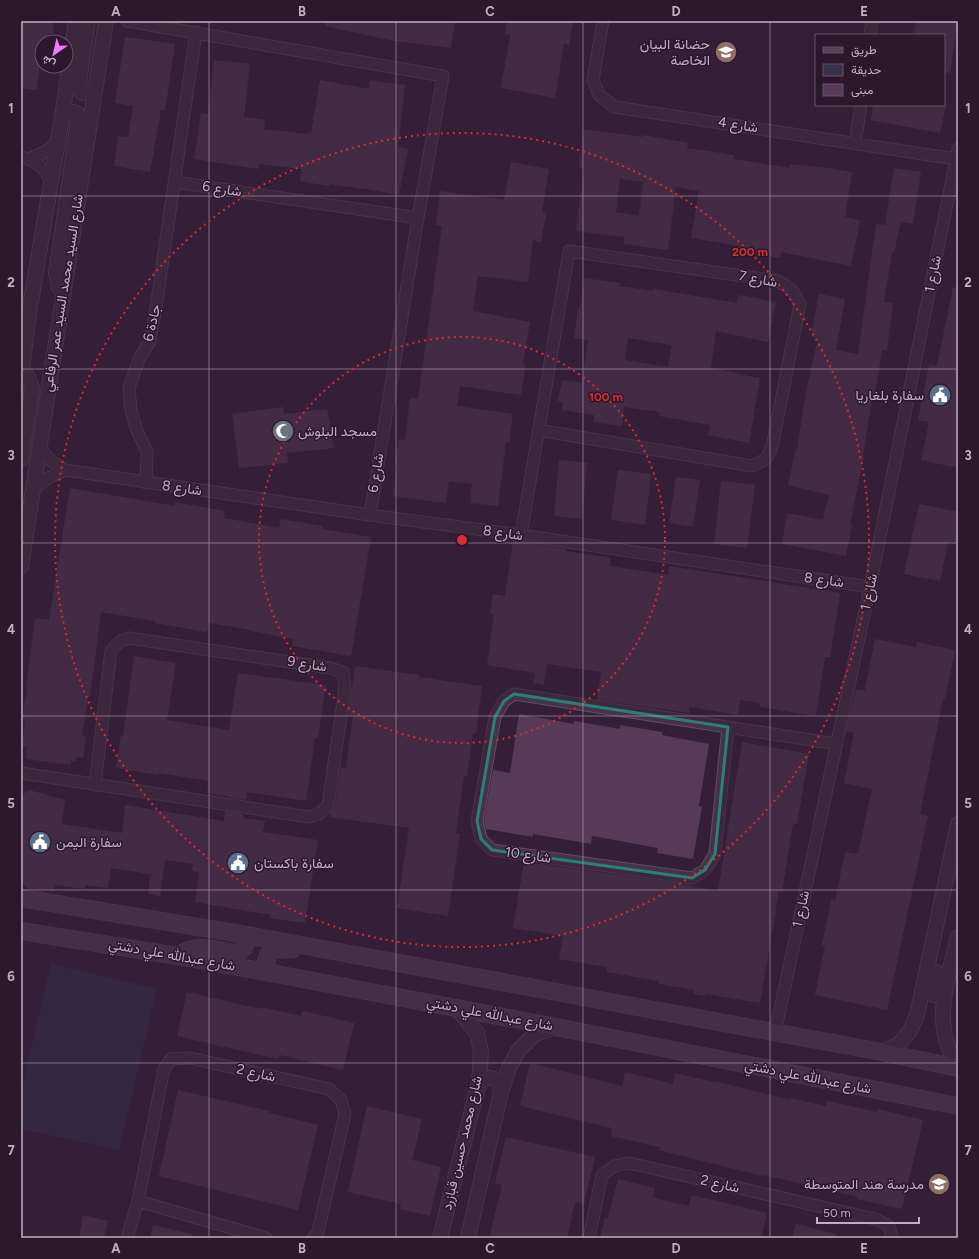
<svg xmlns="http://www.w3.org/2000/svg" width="979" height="1259" viewBox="0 0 979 1259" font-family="Figtree,Vazirmatn,sans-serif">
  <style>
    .green { fill: #36324c }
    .building { fill: #563a58; fill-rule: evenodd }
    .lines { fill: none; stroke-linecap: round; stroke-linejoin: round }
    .minor-casing { stroke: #624d63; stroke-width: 13 }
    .tertiary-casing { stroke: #624d63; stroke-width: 16 }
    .secondary-casing { stroke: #624d63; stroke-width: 18 }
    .minor { stroke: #463248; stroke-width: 11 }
    .tertiary { stroke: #463248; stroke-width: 14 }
    .secondary { stroke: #5a405c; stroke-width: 16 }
    .marked { fill: none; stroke: #2a7e7b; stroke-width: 3; stroke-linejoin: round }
    .grid { fill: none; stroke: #c4acc5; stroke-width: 1; stroke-opacity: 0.55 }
    .ring { fill: none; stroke: #d52f30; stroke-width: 2; stroke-dasharray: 2 4 }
    .labels { text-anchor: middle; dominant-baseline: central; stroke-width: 3; stroke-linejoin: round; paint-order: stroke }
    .poi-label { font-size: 14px; fill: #c4acc5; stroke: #2b182d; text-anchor: end }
    .street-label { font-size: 14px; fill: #c4acc5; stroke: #2b182d }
    .centre { fill: #d52f30; stroke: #2b182d; stroke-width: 2 }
    .ring-label { font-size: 12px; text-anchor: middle; font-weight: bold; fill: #d52f30; stroke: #2b182d; stroke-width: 3; stroke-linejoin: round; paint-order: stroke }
    .neatline { fill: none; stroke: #c4acc5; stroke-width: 1.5 }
    .grid-label { font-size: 13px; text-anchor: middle; font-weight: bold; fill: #c4acc5 }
  </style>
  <rect width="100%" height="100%" fill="#351f38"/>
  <path class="green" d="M51 964 157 989 119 1150 21 1129V1091Z"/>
  <path class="building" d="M21 21H54L52 34 47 33 46 42H42V65H40L36 90 21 88Z
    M326 21H455L451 48 395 41 325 26Z
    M507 21H573L569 45 564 44 555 98 501 88 510 35 505 34Z
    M916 21H958L950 73 944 72V35H913Z
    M125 37 175 44 165 111 161 110 150 172 114 166 118 136 128 137 133 106 115 103Z
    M214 60 250 64 244 117 265 120 264 129 307 134 308 132 311 133 320 80 369 89 370 80 405 85 398 147 408 149 399 195 363 188V189L330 184 329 186 300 181 302 169 259 164 258 169 194 159 201 113 208 114Z
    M873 105H946L940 133 871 120Z
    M584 129 643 137V135L688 143 687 148 734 155V159L790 168V164L827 168 852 172 845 217 860 220 851 266 781 252 780 258 738 250 739 246 691 238 699 191 676 187 668 250 624 244V237L576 231 584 169 579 168ZM620 179 643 182 639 216 616 212Z
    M511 162 549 169 542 212 546 213 541 242 533 240 528 282 478 276 473 311 530 322 523 364 526 365 521 395 460 386 457 406 513 414 509 442H506L498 506 470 503 472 484 449 481 446 503 393 496 397 463H395L398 439 405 440 410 398 418 399 442 226 436 225 440 191 504 200Z
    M894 168 921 172 913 224 901 222 894 253H892L884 302 893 303 887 351 882 350 874 399H872L863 455H864L850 525H852L846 556 782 544 787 513 823 520 829 495 788 485 796 448 797 449 807 386 818 338 811 336 819 294 845 299 836 350 858 354 876 224 885 225Z
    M584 278 620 283 619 286 653 291 654 289 737 303 739 295 776 302 768 342 716 331 711 368 760 378 749 443 708 435 710 425 659 416 660 412 624 407 622 426 593 422 594 415 562 410 563 402 558 401 562 380 582 383 588 340 574 338 578 309H580ZM628 338 672 345 668 367 625 360Z
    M953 287 958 288V468L921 460 929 422 918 420 929 364 937 366Z
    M283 407 284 414 327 409 334 448 287 453 288 463 239 468 232 414Z
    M559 460 587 463 582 519 554 516Z
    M618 470 651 474 645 525 611 520Z
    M676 477 700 480 693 527 669 523Z
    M721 481 755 485 747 548 714 544Z
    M70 488 175 506V502L225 511 224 518 279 528 281 519 323 526 322 529 371 537 351 656 292 646 293 639 251 631V630L209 623 207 632 155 623V621L101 612 90 697H88L82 736 86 737 83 758 76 757 75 761H71V765L26 759 27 746H22L25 719H22L27 689H26L35 618 49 620Z
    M919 504 958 512V544L948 542 940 581 904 574Z
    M513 541 566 549 565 551 611 558 610 566 668 575 669 566 840 593 830 657H825L816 716 760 707V703L740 700 738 715 690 707 689 713 634 705 597 700 601 672 547 664 544 685 533 683 535 673 487 665 494 614H490L493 594 505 596Z
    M875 639 916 647 917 642 955 650 945 699H943L920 814 928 816 887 1010 815 995 825 946 822 945 831 900 835 901 845 852 858 854 872 789 844 783 854 733 846 731 856 689 865 690Z
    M134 656 176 663 167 720 229 730 238 673 326 685 318 738H315L306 801 247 792 246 800 227 797V796L207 793 209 781 159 773V775L116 768 121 735 123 736Z
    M355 666 419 675V677L482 686 476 734 473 733 467 776H464L456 833 460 834 448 916 397 908 409 828 330 817V813L335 806 341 767 346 768 353 716H348Z
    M519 714 574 724V721L620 729V725L662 732V735L709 744 699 806 702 807 693 859 657 853 658 848 592 836 591 844 533 834V837L486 829 484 821 493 770 510 773Z
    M742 742 809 754 797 824H793L782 892 779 891 760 1003 706 994 705 996 694 994V990L659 984V981L607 972V967L559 959 563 936 513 928 524 862 671 882 718 891Z
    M29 790 65 800 62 824 122 833 125 805 224 821 225 811 243 814V818L265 821 263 832 318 840 305 923 270 918V915L195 902 199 872 192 871 193 864 165 860 160 896 148 894 150 874 111 868 108 888 85 885V889L55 885 54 890 28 889 21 883V796Z
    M187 992 260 1009 261 1007 301 1016 303 1011 354 1023 343 1070 280 1055 278 1059 177 1036Z
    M530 1063 622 1086 625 1072 673 1084 675 1073 718 1083V1082L790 1100V1098L826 1106 827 1101 877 1112V1109L923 1120 902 1209 857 1199 858 1197 813 1186 763 1175V1176L659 1150 660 1147 611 1136 612 1128 520 1106Z
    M178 1090 269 1111V1113L318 1125 298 1210 159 1176Z
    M367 1106 422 1119 412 1160 441 1167 430 1216 400 1209 401 1204 348 1192Z
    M506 1137 595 1157 584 1204 575 1202 567 1238H504L490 1235 502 1185 495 1183Z
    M618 1179 655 1188 653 1198 689 1206 692 1195 767 1213 761 1238H600L605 1217 608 1218Z
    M83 1215 108 1221 104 1238H79Z
    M796 1224 836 1234 835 1238H792Z
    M153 1225 192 1234 191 1238H150Z"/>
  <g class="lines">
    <g class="minor-casing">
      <path id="minor" d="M127 21 443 76 418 218 370 515
        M603 21 593 80 599 95 615 107 956 159
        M870 35 872 21
        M855 143 861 105
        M21 157C35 160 45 168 51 181
        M28 159C40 155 49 151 57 141
        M175 182 418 218
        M40 448 51 461 65 470 370 515 521 535 870 587
        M146 483 147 452 136 428 131 410 129 388 139 359 150 341 157 301 196 32
        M33 489 48 478 65 470
        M521 535 569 251 778 281 792 290 800 304 772 447 766 459 752 466 538 430
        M728 727 715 854 705 870 692 878 492 850 481 839 477 821 495 717 504 701 514 694 837 744
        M21 773 309 817 319 814 328 805 345 688 343 672 330 668 129 638 119 642 111 651 95 785
        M775 1033 870 587 958 149
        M138 1201 266 1238
        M127 1238 138 1201 164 1069 171 1059 190 1058 329 1089 341 1100 345 1114 318 1232 313 1238
        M589 1238 602 1175 614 1166 629 1163 875 1219 889 1226 892 1238"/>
    </g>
    <g class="tertiary-casing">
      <path id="tertiary" d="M88 21 78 88 82 93 95 88
        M59 288 56 273 78 122 77 113 69 111 62 117
        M21 376 29 313 62 117 76 21
        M21 459 32 388 28 377 22 371
        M21 566 106 21
        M958 937C948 978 930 1027 958 1065
        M936 972 932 992 934 995 940 996 944 992
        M882 1052 898 1045 910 1031 917 1015 958 824
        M479 1082C490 1074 500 1078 501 1092
        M440 1238 479 1082 481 1052 477 1033 456 1007
        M468 1238 501 1092 509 1068 518 1051 535 1034 556 1027"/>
    </g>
    <g class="secondary-casing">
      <path id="secondary" d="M21 898 241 934 882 1052 958 1068
        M21 931 178 956 271 973 556 1027 958 1106
        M178 956C195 942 216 950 236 953 246 950 249 942 241 934
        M271 973C264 965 264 953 277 950 282 949 288 949 293 949"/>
    </g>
    <use href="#minor" class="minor"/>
    <use href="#tertiary" class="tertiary"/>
    <use href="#secondary" class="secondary"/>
  </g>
  <path d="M0 0H979V1259H0ZM514 694 728 727 715 854 705 870 692 878 492 850 481 839 477 821 495 717 504 701Z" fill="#351f38" fill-opacity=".55" fill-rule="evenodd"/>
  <path class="marked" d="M514 694 728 727 715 854 705 870 692 878 492 850 481 839 477 821 495 717 504 701Z"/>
  <path class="grid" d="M209 21V1238M396 21V1238M583 21V1238M770 21V1238M21 196H958M21 369H958M21 543H958M21 716H958M21 890H958M21 1063H958"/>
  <g class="ring">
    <circle cx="462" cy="540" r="203"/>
    <circle cx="462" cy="540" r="407"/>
  </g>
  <defs>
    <g id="school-disc" transform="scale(1.15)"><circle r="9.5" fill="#8d6e63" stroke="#2b182d"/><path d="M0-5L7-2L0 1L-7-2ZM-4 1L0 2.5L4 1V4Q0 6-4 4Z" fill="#fff"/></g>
    <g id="civic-disc" transform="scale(1.15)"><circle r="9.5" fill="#5c6f8a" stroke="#2b182d"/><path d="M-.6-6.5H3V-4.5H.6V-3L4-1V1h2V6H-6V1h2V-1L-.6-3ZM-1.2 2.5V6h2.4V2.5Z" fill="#fff"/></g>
    <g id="mosque-disc" transform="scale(1.15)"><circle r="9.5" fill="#6b7280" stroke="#2b182d"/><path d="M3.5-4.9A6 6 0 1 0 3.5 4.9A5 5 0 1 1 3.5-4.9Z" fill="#fff"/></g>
  </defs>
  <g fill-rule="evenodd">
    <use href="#school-disc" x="726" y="52"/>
    <use href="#civic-disc" x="940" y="395"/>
    <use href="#mosque-disc" x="283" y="431"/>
    <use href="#civic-disc" x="40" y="842"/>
    <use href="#civic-disc" x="238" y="863"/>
    <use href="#school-disc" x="939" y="1184"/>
  </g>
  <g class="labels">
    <g class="poi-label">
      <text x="710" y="44">حضانة البيان<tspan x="710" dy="16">الخاصة</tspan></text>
      <text x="924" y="395">سفارة بلغاريا</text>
      <text x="298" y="431" text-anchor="start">مسجد البلوش</text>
      <text x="56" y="842" text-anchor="start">سفارة اليمن</text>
      <text x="254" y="863" text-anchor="start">سفارة باكستان</text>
      <text x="924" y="1184">مدرسة هند المتوسطة</text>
    </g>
    <g class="street-label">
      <text transform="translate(738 125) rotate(9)">شارع 4</text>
      <text transform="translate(222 189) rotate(9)">شارع 6</text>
      <text transform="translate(933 274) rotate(-79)">شارع 1</text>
      <text transform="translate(758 279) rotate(11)">شارع 7</text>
      <text transform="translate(63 293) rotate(-81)">شارع السيد محمد السيد عمر الرفاعي</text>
      <text transform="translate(152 323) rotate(-77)">جادة 6</text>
      <text transform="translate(376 473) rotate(-81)">شارع 6</text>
      <text transform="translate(182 488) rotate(8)">شارع 8</text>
      <text transform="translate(503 533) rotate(8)">شارع 8</text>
      <text transform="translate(824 580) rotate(8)">شارع 8</text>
      <text transform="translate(869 592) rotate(-78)">شارع 1</text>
      <text transform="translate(307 664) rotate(9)">شارع 9</text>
      <text transform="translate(528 855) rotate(8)">شارع 10</text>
      <text transform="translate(801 909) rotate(-78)">شارع 1</text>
      <text transform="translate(172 955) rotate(10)">شارع عبدالله علي دشتي</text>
      <text transform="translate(490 1014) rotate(11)">شارع عبدالله علي دشتي</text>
      <text transform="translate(256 1073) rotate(13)">شارع 2</text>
      <text transform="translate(808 1077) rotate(11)">شارع عبدالله علي دشتي</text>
      <text transform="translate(462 1143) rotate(-77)">شارع محمد حسين قبازرد</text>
      <text transform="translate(720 1184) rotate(13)">شارع 2</text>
    </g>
  </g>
  <circle cx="462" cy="540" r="6" class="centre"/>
  <g class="ring-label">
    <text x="750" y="256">200 m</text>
    <text x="606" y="401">100 m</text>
  </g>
  <rect width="979" height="1259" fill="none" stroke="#2b182d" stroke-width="44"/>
  <rect x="815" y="34" width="130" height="72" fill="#2b182d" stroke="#68536a"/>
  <rect x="823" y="47" width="20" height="6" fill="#5a405c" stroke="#68536a"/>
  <text x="851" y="54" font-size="12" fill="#c4acc5">طريق</text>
  <rect x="823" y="64" width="20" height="12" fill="#36324c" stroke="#68536a"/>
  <text x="851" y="74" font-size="12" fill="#c4acc5">حديقة</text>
  <rect x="823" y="84" width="20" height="12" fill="#563a58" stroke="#68536a"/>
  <text x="851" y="94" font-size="12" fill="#c4acc5">مبنى</text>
  <g transform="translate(54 54) rotate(214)"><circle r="19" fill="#2b182d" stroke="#68536a"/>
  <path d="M0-3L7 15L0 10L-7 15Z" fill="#f579fe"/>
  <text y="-6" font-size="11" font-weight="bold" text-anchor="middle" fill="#c4acc5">ش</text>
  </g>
  <path d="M817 1217v6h102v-6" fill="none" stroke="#c4acc5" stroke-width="2"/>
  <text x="823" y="1217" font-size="12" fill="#c4acc5" stroke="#2b182d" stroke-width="3" paint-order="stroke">50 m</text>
  <rect x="22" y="22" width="935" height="1215" class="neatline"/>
  <g class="grid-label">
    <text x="116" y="16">A</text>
    <text x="302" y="16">B</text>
    <text x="490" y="16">C</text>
    <text x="676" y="16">D</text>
    <text x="864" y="16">E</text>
    <text x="11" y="113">1</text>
    <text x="968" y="113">1</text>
    <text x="11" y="287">2</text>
    <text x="968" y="287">2</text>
    <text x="11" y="460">3</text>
    <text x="968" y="460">3</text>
    <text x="11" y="634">4</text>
    <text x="968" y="634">4</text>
    <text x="11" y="808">5</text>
    <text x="968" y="808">5</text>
    <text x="11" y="981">6</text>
    <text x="968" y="981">6</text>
    <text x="11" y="1155">7</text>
    <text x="968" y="1155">7</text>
    <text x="116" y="1253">A</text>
    <text x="302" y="1253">B</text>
    <text x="490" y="1253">C</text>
    <text x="676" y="1253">D</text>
    <text x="864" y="1253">E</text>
  </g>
</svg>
